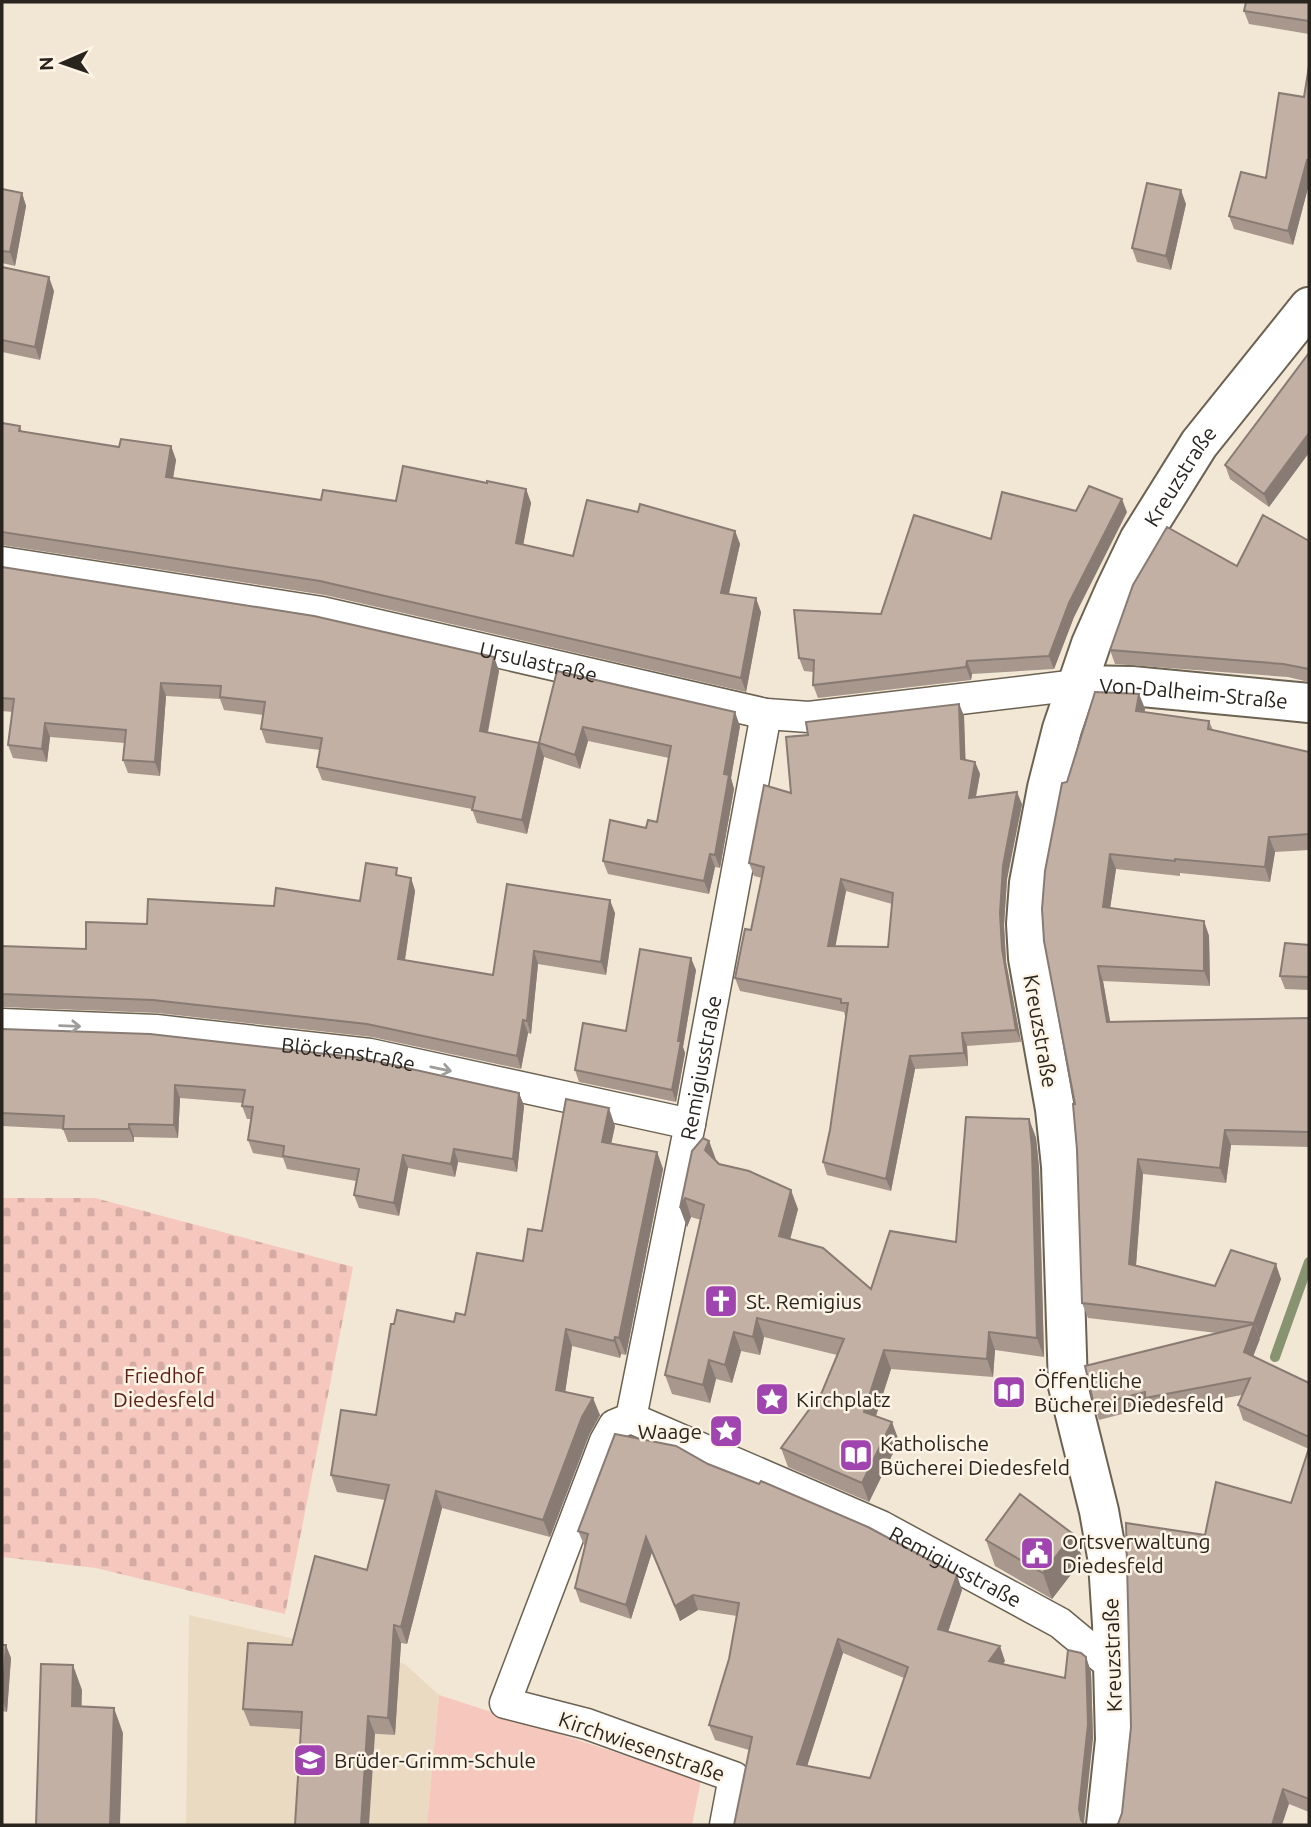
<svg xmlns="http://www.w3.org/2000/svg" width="1311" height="1827" viewBox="0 0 1311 1827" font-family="Ubuntu,sans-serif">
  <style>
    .built { fill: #eadac2 }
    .cemetery { fill: url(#cemetery-stones) }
    .green { fill: #f6c7bd }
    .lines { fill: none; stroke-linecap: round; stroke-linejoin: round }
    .stream { stroke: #889371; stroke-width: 10 }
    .minor-casing { stroke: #6c6252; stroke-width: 33 }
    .tertiary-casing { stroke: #6c6252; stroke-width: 42 }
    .minor { stroke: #fff; stroke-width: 30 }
    .tertiary { stroke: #fff; stroke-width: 38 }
    .wall { fill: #a7978d; fill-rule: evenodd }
    .shaded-wall { fill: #887b73 }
    .building { fill: #c2b0a4; stroke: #887b73; stroke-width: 2; fill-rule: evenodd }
    .oneway { stroke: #9f9d9a }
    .labels { text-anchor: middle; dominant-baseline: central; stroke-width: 5; stroke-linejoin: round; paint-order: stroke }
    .street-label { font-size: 21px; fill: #29251e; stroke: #fdf4e6 }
    .poi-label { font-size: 21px; fill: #29251e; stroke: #fdf4e6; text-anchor: start }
    .park-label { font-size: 21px; fill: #5d1e13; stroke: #fdf4e6 }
  </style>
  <defs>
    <pattern id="cemetery-stones" width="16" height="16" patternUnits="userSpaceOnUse" patternTransform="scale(1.75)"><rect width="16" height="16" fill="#f6c7bd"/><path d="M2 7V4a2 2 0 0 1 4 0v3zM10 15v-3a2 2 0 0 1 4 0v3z" fill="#d3aba2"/></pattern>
  </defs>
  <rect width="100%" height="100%" fill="#f2e6d5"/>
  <path class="built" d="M189 1615 405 1664 439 1695 427 1825H186Z"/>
  <path class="cemetery" d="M2 1198H95L353 1267 285 1614 96 1568 2 1557Z"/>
  <path class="green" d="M439 1695 701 1780 692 1825H427Z"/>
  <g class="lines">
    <path class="stream" d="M1275 1357 1309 1262"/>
    <g class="minor-casing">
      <g id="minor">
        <path id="s1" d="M2 562 322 612 766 714 809 717 1077 685"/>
        <path id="s2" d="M2 1024 156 1030 370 1054 690 1124"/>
        <path id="s3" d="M631 1418 881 1526 1060 1623 1114 1668"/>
        <path id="s4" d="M725 1825 734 1777 587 1724 505 1703 605 1441 614 1425 631 1418 690 1124 766 714"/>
      </g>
    </g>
    <g class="tertiary-casing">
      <g id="tertiary">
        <path id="s5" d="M1077 685 1132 686 1309 703"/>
        <path id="s6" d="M1106 1825 1115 1740 1112 1624 1108 1562 1099 1511 1068 1386 1061 1166 1055 1109 1028 958 1026 924 1029 883 1047 788 1062 729 1091 644 1115 590 1139 540 1199 444 1309 307"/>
      </g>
    </g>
    <use href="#minor" class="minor"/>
    <use href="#tertiary" class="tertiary"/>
  </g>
  <path class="wall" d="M1309 2V34L1249 24 1244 11Z
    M1309 66V184L1293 245 1234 229 1229 216 1266 178 1304 97Z
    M2 189 22 193 26 206 15 266 2 263Z
    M1186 204 1171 270 1137 262 1132 248Z
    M2 267 54 291 40 360 2 352Z
    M1309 353 1269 507 1230 479 1225 465Z
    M2 423 20 426 22 432 119 447 171 446 176 460 173 478 321 500 396 501 487 483 526 489 531 503 523 545 573 556 638 512 735 531 740 544 729 594 761 612 746 692 325 595 2 545Z
    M1076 511 1127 512 1074 617 1054 669 972 674 971 680 818 698 813 685V672L804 671 799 658 881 614 991 539Z
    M1309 541V682L1288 677 1115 664 1110 650 1237 566Z
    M2 567 494 657 499 671 488 733 539 743 557 671 740 726 731 778 734 789 720 868 715 867 709 894 608 874 603 861 646 828 657 822 669 758 588 741 580 769 544 757 527 834 477 823 472 809 322 780 317 767 320 750 266 743 261 729 263 715 224 710 220 699 166 696 160 776 128 773 123 760 125 743 50 737 47 762 13 758 8 745 13 712 2 711Z
    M1139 694 1145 709 1144 712 1209 721 1213 730 1309 752V850L1275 852 1270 882 1180 873V876L1116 869 1110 908 1204 921 1209 936 1210 986 1103 981 1110 1022 1309 1018V1147L1231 1145 1226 1183 1143 1174 1136 1265 1215 1286 1281 1279 1253 1356 1309 1383V1812L1289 1804 1118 1824 1122 1813 1205 1535 1291 1503 1309 1449 1243 1420 1238 1405 1242 1395 1150 1412 1149 1407 1099 1420 1094 1405 1217 1333 1088 1318 1082 1303 1075 1104 1067 782Z
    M959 704 964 716 965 760 975 762 980 774 976 797 1022 804 1007 879 1004 925 1006 962 1021 1042 967 1046 968 1066 915 1069 891 1191 827 1175 823 1162 830 1130 846 1016H845L844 1012 740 991 735 978 751 930 762 878 754 876 749 863 791 793 808 735ZM846 891 892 904 888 947 835 946Z
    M400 876 411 878 415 891 405 960 493 975 507 884 615 913 606 975 538 964 531 1034 528 1033 521 1069 372 1037 158 1013 2 1007V946L86 949 147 924 274 906 360 901Z
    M1309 945V990L1285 989 1280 976Z
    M696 970 683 1047 685 1053 676 1102 579 1082 575 1070 626 1031Z
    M2 1029 519 1093 524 1106 517 1172 458 1162 455 1177 408 1168 399 1216 359 1208 354 1195 356 1181 287 1169 283 1158 253 1153 248 1140 251 1119H247L242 1106 243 1103 180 1098 178 1138 134 1137V1142H68L63 1129 2 1126Z
    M1029 1119 1036 1138 1039 1167 1044 1357 995 1350 993 1377 891 1369 876 1416 899 1441 869 1502 788 1467 781 1448 822 1392 837 1355 764 1337 760 1355 741 1351 732 1383 716 1379 710 1403 672 1394 665 1375 701 1220 691 1217 687 1227 680 1208 709 1141 716 1160 719 1164 798 1209 790 1239 871 1289 956 1242Z
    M615 1126 611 1143 657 1152 663 1169 626 1355 621 1354 620 1358 572 1346 565 1392 600 1415 589 1435 550 1537 442 1508 407 1644 401 1643 395 1735 250 1726 243 1709 292 1645 367 1570 385 1500 337 1492 331 1475 376 1415 394 1324 454 1322 465 1315 523 1261Z
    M708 1464 962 1590 948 1632 1005 1661 1003 1664 1065 1678 1086 1657 1091 1672 1093 1739 734 1825 749 1750 715 1740 709 1725 729 1659 737 1616 698 1610 680 1621 652 1552 631 1619 580 1602 575 1588 585 1547 578 1531ZM843 1653 904 1678 870 1778 807 1766Z
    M986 1540 1083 1559 1052 1599 995 1566Z
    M2 1645 11 1658 7 1712 2 1711Z"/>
  <path class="shaded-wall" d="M1307 160 1309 166V184L1293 245 1288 231Z
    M1181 190 1186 204 1171 270 1166 256Z
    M22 193 26 206 15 266 10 252Z
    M49 277 54 291 40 360 35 347Z
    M1309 433V453L1269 507 1264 494Z
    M171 446 176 460 171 490 166 477Z
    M526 489 531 503 521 557 516 543Z
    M1122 499 1127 512 1074 617 1054 669 1049 656 1069 603Z
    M735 531 740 544 726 606 721 593Z
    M756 598 761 612 746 692 741 678Z
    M494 657 499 671 485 745 480 731Z
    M967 661 972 674 971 680 966 667Z
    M161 683 166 696 160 776 155 762Z
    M1139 694 1145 709 1142 725 1136 711Z
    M959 704 964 716 966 771 961 759Z
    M735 712 740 726 731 778 734 789 720 868 715 855 724 774Z
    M45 723 50 737 47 762 42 749Z
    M583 727 588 741 580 769 575 755Z
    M539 743 544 757 527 834 522 820Z
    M975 762 980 774 973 811 969 798Z
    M1017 792 1022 804 1007 879 1004 925 1006 962 1021 1042 1016 1030 1002 949 1000 913 1003 866Z
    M1269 837 1275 852 1270 882 1265 867Z
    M710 854 715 867 709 894 704 881Z
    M1110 854 1116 869 1108 922 1103 907Z
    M411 878 415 891 403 972 398 959Z
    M841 879 846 891 833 959 828 946Z
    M610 900 615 913 606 975 601 962Z
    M1204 921 1209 936 1210 986 1204 971Z
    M534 951 538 964 531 1034 527 1021Z
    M691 958 696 970 683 1047 685 1053 676 1102 672 1090 678 1041Z
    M1098 966 1103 981 1113 1037 1107 1022Z
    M523 1020 528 1033 521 1069 517 1056Z
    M962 1033 967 1046 968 1066 964 1053Z
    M910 1056 915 1069 891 1191 886 1179Z
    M175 1085 180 1098 178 1138 174 1125Z
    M519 1093 524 1106 517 1172 513 1159Z
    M609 1108 615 1126 608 1159 602 1142Z
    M1029 1119 1036 1138 1039 1167 1044 1357 1037 1338Z
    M129 1124 134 1137V1142L129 1129Z
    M1225 1130 1231 1145 1226 1183 1220 1168Z
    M709 1141 716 1160 705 1150Z
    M454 1149 458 1162 455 1177 451 1164Z
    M657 1152 663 1169 626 1355 619 1338Z
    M403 1155 408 1168 399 1216 394 1203Z
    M1138 1159 1143 1174 1135 1278 1129 1264Z
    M791 1190 798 1209 786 1255 779 1236Z
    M685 1198 691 1217 687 1227 680 1208Z
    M1276 1264 1281 1279 1260 1338 1254 1323Z
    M757 1318 764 1337 760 1355 753 1337Z
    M1254 1324 1260 1339 1249 1367 1244 1352Z
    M566 1329 572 1346 563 1407 556 1390Z
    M734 1332 741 1351 732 1383 725 1365Z
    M989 1332 995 1350 993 1377 987 1359Z
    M615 1337 621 1354 620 1358 614 1341Z
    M884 1350 891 1369 871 1431 864 1412Z
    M709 1360 716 1379 710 1403 703 1385Z
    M593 1398 600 1415 589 1435 550 1537 543 1520 582 1417Z
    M892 1422 899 1441 869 1502 862 1483Z
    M436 1491 442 1508 407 1644 401 1627Z
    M1073 1534 1083 1559 1052 1599 1043 1573Z
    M646 1537 652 1552 631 1619 626 1605Z
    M957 1575 962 1590 944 1644 938 1629Z
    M693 1595 698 1610 680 1621 675 1606Z
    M394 1625 401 1643 395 1735 388 1718Z
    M838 1639 843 1653 803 1779 797 1764Z
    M6 1645 11 1658 7 1712 2 1699Z
    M1000 1646 1005 1661 994 1675 989 1661Z
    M1086 1657 1091 1672 1093 1739 1084 1823 1081 1820 1079 1809Z
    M73 1665 82 1690 81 1731 72 1706Z
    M114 1708 123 1733 120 1825H110Z
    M368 1716 375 1734 369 1825H361Z
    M1283 1789 1289 1804 1282 1825H1272Z"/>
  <path class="building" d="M1246 2H1309V21L1244 11Z
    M1309 66V160H1307L1288 231 1229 216 1241 172 1266 178 1279 93 1304 97Z
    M1147 183 1181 190 1166 256 1132 248Z
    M2 189 22 193 10 252 2 251Z
    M2 267 49 277 35 347 2 340Z
    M1309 353V433L1264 494 1225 465Z
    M2 423 20 426 19 431 119 447 121 439 171 446 166 477 321 500 323 490 396 501 403 466 487 483V481L526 489 516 543 573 556 587 500 638 512 640 504 735 531 721 593 756 598 741 678 320 581 2 532Z
    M1089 486 1122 499 1069 603 1049 656 967 661 966 667 813 685 814 660 799 658 794 610 881 614 914 515 991 539 1002 492 1076 511Z
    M1263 515 1309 541V669L1283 664 1110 650 1133 585 1167 527 1237 566Z
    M2 567 314 616 494 657 480 731 539 743 522 820 472 810 475 797 317 767 322 738 261 729 265 702 220 697 221 686 161 683 155 762 123 760 126 730 45 723 42 749 8 745 14 699 2 698Z
    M557 671 735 712 724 774 729 775 715 855 710 854 704 881 603 861 610 820 646 828 648 820 657 822 671 746 583 727 575 755 539 743Z
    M1095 692 1139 694 1136 711 1209 721 1208 729 1309 752V834L1269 837 1265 867 1175 859V861L1110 854 1103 907 1204 921V971L1098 966 1107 1022 1309 1018V1132L1225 1130 1220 1168 1138 1159 1129 1264 1215 1286 1231 1250 1276 1264 1254 1323 1082 1303 1077 1150 1073 1104H1075L1044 941 1042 909 1045 871 1062 783 1067 782Z
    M959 704 961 759 975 762 969 798 1017 792 1003 866 1000 913 1002 949 1016 1030 962 1033 964 1053 910 1056 886 1179 823 1162 830 1130 848 1003H841V999L735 978 745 929 751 930 764 867 749 863 764 785 791 793 786 737 808 735 806 722ZM841 879 893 893 888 947 828 946Z
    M366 863 397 868 396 875 411 878 398 959 493 975 507 884 610 900 601 962 534 951 527 1021 523 1020 517 1056 367 1024 153 1000 2 994V946L86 949V922L147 924 148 899 274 906 276 888 360 901Z
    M1285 943 1309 945V977L1280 976Z
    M640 949 691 958 678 1041H681L672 1090 575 1070 583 1023 626 1031Z
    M2 1029 150 1034 362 1058 519 1093 513 1159 454 1149 451 1164 403 1155 394 1203 354 1195 359 1169 283 1156 284 1146 248 1140 253 1107 242 1106 245 1090 175 1085 174 1125 129 1124V1129H63L64 1116 2 1113Z
    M566 1099 609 1108 602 1142 657 1152 619 1338 615 1337 614 1341 566 1329 556 1390 593 1398 582 1417 543 1520 436 1491 401 1627 394 1625 388 1718 368 1716 361 1825H295L302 1712 243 1709 248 1643 292 1645 315 1556 367 1570 389 1485 331 1475 341 1410 376 1415 391 1324H394L397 1310 454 1322 456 1313 465 1315 477 1253 523 1261 528 1229 542 1231Z
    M966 1117 1029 1119 1032 1149 1037 1338 989 1332 987 1359 884 1350 864 1412 892 1422 862 1483 781 1448 822 1392 844 1339 757 1318 753 1337 734 1332 725 1365 709 1360 703 1385 665 1375 704 1205 685 1198 680 1208 692 1151 703 1138 709 1141 705 1150 719 1164 749 1171 791 1190 779 1236 823 1248 871 1289 890 1231 956 1242Z
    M1254 1324 1244 1352 1309 1383V1437L1238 1405 1250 1378 1145 1398V1392L1094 1405 1085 1366Z
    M615 1434 676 1446 708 1464 759 1484 761 1481 868 1527 957 1575 938 1629 1000 1646 989 1661 1065 1678 1068 1650 1081 1653 1086 1657 1088 1724 1079 1809 1081 1820 1085 1825H734L752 1737 709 1725 729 1659 739 1603 693 1595 675 1606 646 1537 626 1605 575 1588 588 1534 578 1531ZM838 1639 908 1667 870 1778 797 1764Z
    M1309 1448V1799L1283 1789 1272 1825H1116L1118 1824 1122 1813 1131 1727 1126 1523 1205 1535 1216 1482 1291 1503Z
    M1020 1494 1073 1534 1043 1573 986 1540Z
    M2 1645H6L2 1699Z
    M41 1664 73 1665 72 1706 114 1708 110 1825H36Z"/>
  <defs><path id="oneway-shaft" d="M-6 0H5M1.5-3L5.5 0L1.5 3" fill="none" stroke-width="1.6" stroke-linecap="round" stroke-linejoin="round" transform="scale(1.75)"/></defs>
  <g class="oneway">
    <use href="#oneway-shaft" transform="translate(70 1026) rotate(2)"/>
    <use href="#oneway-shaft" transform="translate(441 1069) rotate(12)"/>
  </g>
  <defs>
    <g id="church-square" transform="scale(1.75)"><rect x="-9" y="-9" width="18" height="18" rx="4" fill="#a045b0" stroke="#fdf4e6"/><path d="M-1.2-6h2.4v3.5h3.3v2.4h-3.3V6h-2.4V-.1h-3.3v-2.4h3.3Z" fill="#fff"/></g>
    <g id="library-square" transform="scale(1.75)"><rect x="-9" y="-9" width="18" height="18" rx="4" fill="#a045b0" stroke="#fdf4e6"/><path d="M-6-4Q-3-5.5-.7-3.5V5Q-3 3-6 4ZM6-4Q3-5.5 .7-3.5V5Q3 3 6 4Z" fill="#fff"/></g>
    <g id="sight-square" transform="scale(1.75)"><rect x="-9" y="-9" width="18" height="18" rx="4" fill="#a045b0" stroke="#fdf4e6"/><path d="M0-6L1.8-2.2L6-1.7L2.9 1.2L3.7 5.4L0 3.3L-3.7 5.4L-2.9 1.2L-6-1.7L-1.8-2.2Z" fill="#fff"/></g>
    <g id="civic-square" transform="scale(1.75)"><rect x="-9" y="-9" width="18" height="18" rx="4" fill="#a045b0" stroke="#fdf4e6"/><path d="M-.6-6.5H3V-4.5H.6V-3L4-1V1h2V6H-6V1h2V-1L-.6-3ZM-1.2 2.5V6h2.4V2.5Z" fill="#fff"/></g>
    <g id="school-square" transform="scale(1.75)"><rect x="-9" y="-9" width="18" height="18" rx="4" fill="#a045b0" stroke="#fdf4e6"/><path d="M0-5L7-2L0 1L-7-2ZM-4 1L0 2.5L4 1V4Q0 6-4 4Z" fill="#fff"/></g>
  </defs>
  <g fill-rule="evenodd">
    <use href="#church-square" x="721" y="1301"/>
    <use href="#library-square" x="1009" y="1392"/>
    <use href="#sight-square" x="772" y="1399"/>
    <use href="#sight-square" x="726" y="1431"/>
    <use href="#library-square" x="856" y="1455"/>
    <use href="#civic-square" x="1037" y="1553"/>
    <use href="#school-square" x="310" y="1760"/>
  </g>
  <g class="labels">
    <g class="street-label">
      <text stroke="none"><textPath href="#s6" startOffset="1388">Kreuzstraße</textPath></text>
      <text stroke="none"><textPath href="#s1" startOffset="546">Ursulastraße</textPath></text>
      <text stroke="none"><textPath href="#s5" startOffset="117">Von-Dalheim-Straße</textPath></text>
      <text transform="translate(1041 1031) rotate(80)">Kreuzstraße</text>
      <text stroke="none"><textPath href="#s2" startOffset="348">Blöckenstraße</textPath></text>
      <text stroke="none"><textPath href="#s4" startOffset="964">Remigiusstraße</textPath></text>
      <text stroke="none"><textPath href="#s3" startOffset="357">Remigiusstraße</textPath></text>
      <text transform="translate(1112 1655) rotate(-92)">Kreuzstraße</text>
      <text transform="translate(642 1746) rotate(19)">Kirchwiesenstraße</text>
    </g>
    <g class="poi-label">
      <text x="746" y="1301">St. Remigius</text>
      <text x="1034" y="1380">Öffentliche<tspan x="1034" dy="24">Bücherei Diedesfeld</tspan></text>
      <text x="796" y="1399">Kirchplatz</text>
      <text x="702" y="1431" text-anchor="end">Waage</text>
      <text x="880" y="1443">Katholische<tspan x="880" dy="24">Bücherei Diedesfeld</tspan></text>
      <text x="1062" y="1541">Ortsverwaltung<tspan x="1062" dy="24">Diedesfeld</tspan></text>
      <text x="334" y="1760">Brüder-Grimm-Schule</text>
    </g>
    <g class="park-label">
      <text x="164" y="1375">Friedhof<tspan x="164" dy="24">Diedesfeld</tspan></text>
    </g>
  </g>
  <rect width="1311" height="1827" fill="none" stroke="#29251e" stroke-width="7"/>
  <g transform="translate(63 63) rotate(268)" stroke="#fdf4e6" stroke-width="5" paint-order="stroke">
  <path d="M0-5L12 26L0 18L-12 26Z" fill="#29251e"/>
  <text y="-10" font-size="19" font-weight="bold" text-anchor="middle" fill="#29251e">N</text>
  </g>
</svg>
